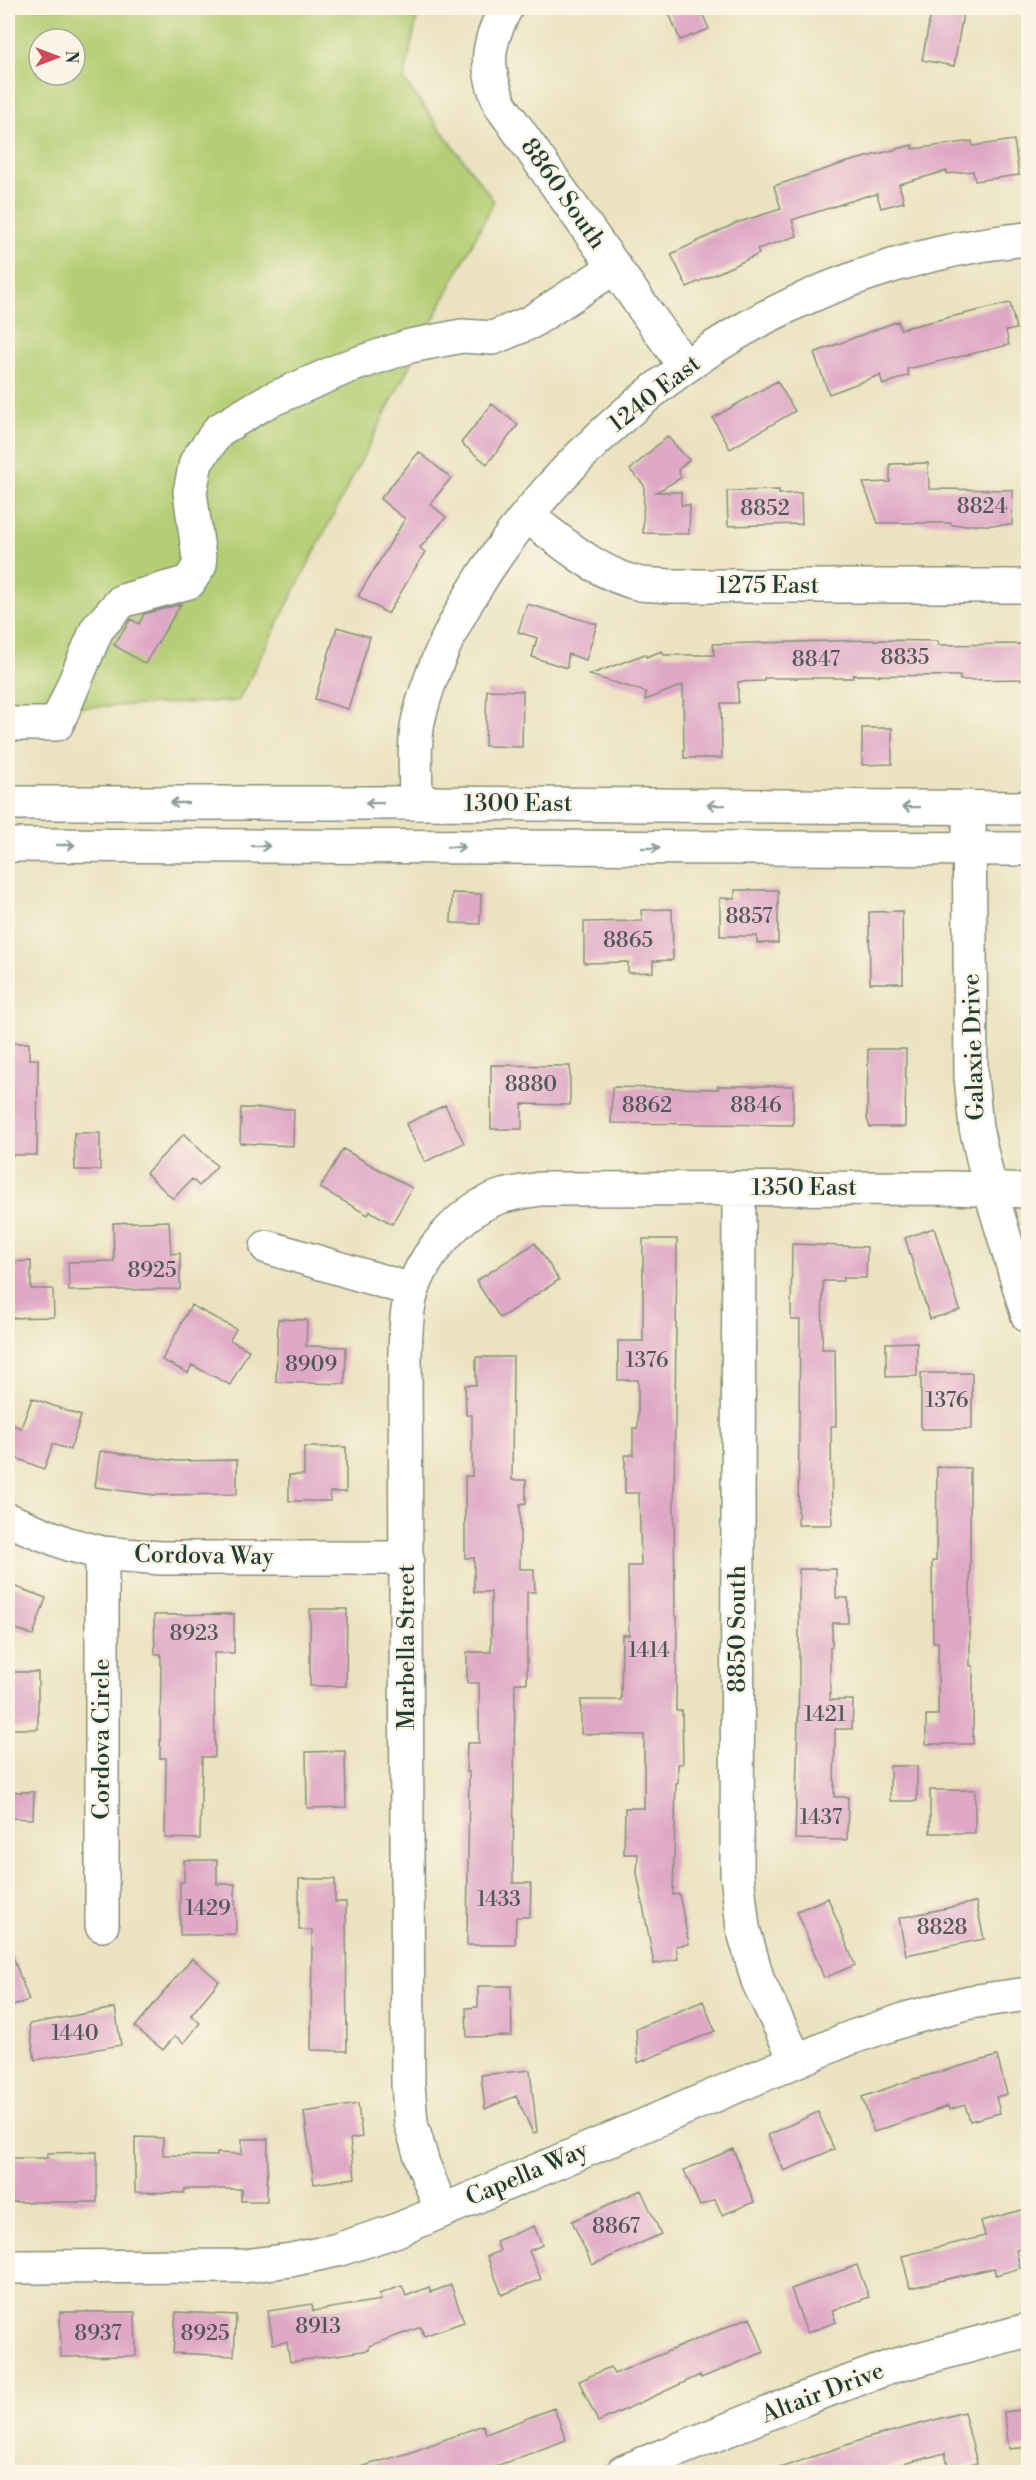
<svg xmlns="http://www.w3.org/2000/svg" width="1036" height="2480" viewBox="0 0 1036 2480" font-family="'Libre Bodoni',serif">
  <style>
    .green { fill: #b5ce74; stroke: #6a8654; stroke-width: 1.5; fill-rule: evenodd }
    .building { fill: #dfa8c6 }
    .lines { fill: none; stroke-linecap: round; stroke-linejoin: round }
    .minor-casing { stroke: #85907a; stroke-width: 36 }
    .major-casing { stroke: #85907a; stroke-width: 36 }
    .minor { stroke: #fff; stroke-width: 33 }
    .major { stroke: #fff; stroke-width: 33 }
    .oneway { stroke: #8f9e9a }
    .labels { text-anchor: middle; dominant-baseline: central; stroke-width: 5; stroke-linejoin: round; paint-order: stroke }
    .number-label { font-size: 21px; fill: #4f5858 }
    .street-label { font-size: 24px; fill: #1f3d34; stroke: #fcf5e5 }
  </style>
  <rect width="100%" height="100%" fill="#fcf5e5"/>
  <filter id="ink" filterUnits="userSpaceOnUse"><feTurbulence type="fractalNoise" baseFrequency=".0167" numOctaves="2"/><feDisplacementMap in="SourceGraphic" scale="12" xChannelSelector="R" yChannelSelector="G"/><feConvolveMatrix kernelMatrix="1 2 1 2 8 2 1 2 1" color-interpolation-filters="sRGB"/></filter>
  <filter id="wash" filterUnits="userSpaceOnUse"><feTurbulence type="fractalNoise" baseFrequency=".008" numOctaves="4" result="noise"/><feDisplacementMap in="SourceGraphic" scale="24" xChannelSelector="R" yChannelSelector="G"/><feGaussianBlur stdDeviation="1.35" result="paint"/><feColorMatrix in="noise" values="0 0 0 0 0 0 0 0 0 0 0 0 0 0 0 0 0 1.4 0 .05"/><feComposite in="paint" operator="in"/></filter>
  <g filter="url(#wash)">
    <rect width="100%" height="100%" fill="#ebe2c0"/>
    <path class="green" d="M8 8H419L404 80 494 201 238 701 8 710ZM39 39H75V75H39Z"/>
    <g id="blocks">
      <path class="building" d="M667 8H700L709 29 680 40Z
        M932 8H964L954 66 922 60Z
        M1014 140 1019 175 975 181 973 171 947 174V171L899 184 904 202 881 208 877 194 869 196V195L792 220 797 236 757 249 759 254 687 287 671 254 736 223 781 209 774 186 844 163 912 145 913 149 972 141 973 146Z
        M1010 303 1016 329 1006 331 1009 345 907 369 909 375 883 385 880 375 829 394 814 353 898 321 900 329Z
        M777 381 795 411 730 449 713 418Z
        M492 404 518 425 487 464 461 443Z
        M667 436 689 460 678 470 681 478 656 492H681V505H690L689 534 643 533 644 485 630 470Z
        M419 452 451 478 430 504 446 517 420 548 425 552 388 614 358 596 405 519 380 499Z
        M928 463 929 489 1013 490 1012 525H951V523H878L863 483 890 482V464Z
        M779 490V494L801 493 802 524 728 526 727 491Z
        M181 604 145 664 114 645 131 619 139 624 144 614Z
        M527 604 597 624 586 660 568 654 567 668 532 657 537 638 518 632Z
        M337 627 370 637 348 709 315 699Z
        M872 640 938 641V645L1029 644V679L960 680V676L853 675V678H764V681L738 682V703H721L722 758H684L683 685 645 700 646 692 589 675 645 654 646 657 662 651 664 655H714L713 644Z
        M487 690 523 691 522 747 485 746Z
        M862 728H892V764L862 765Z
        M735 890H778V943H757V936H720V898L735 899Z
        M452 893 481 894 480 924 451 923Z
        M672 909 673 960 653 961V972L628 973V962L584 963V922L642 921 641 910Z
        M902 911 903 983H870L869 912Z
        M8 1043H29V1059H38L37 1155H8Z
        M868 1049H906L905 1127H870L867 1119Z
        M491 1065 570 1066V1105L522 1104V1129H491Z
        M718 1086H793V1125L611 1123 612 1087 718 1089Z
        M445 1105 464 1143 425 1162 406 1124Z
        M241 1108 294 1109 293 1146 240 1143Z
        M74 1133H100V1170H75Z
        M184 1134 217 1166 199 1186 192 1179 173 1199 146 1173Z
        M343 1149 412 1188 392 1224 370 1211 368 1215 320 1188Z
        M169 1221 171 1254 180 1253V1289L69 1291 68 1262 114 1261 113 1223Z
        M934 1228 960 1310 930 1319 905 1238Z
        M643 1239H677L674 1503 675 1616H677L676 1711H682L683 1764H678V1783H676L673 1895 679 1894 689 1944 676 1946 678 1959 654 1964 637 1873 638 1854H624L625 1808H644V1735L581 1734V1700H621L622 1635H629L628 1566H641L639 1493H625V1455H633V1428H638V1380H618V1341H643Z
        M535 1243 559 1280 500 1318 476 1281Z
        M792 1244 867 1247 866 1278H843V1281H823L822 1349H835L836 1426H831L832 1525H798L800 1320H791Z
        M31 1261V1289H53L54 1317 8 1318V1262Z
        M191 1305 236 1329 230 1340 249 1350 230 1385 192 1365 188 1373 162 1360Z
        M278 1319 307 1320 306 1346 346 1347 345 1384 276 1382Z
        M917 1342V1376L886 1377V1343Z
        M476 1357H513L512 1480H526V1503L520 1504V1569H534L535 1592H527V1683H515L513 1883H531L530 1917H516L515 1945H467L469 1772H466L467 1743H479V1683H467V1652H491V1592H474V1558H465V1476H472V1415H466L465 1385H476Z
        M921 1373H972V1429H921Z
        M32 1398 81 1416 70 1450 53 1444 44 1469 8 1455V1423L21 1428Z
        M304 1447H346V1492H330V1501H289V1475H304Z
        M100 1451 177 1461 237 1460V1494L154 1495 95 1487Z
        M937 1467 970 1468V1666H973V1744H926V1715H938V1642H933L932 1561H936Z
        M799 1569H836V1598H848V1623H832V1647H830V1700H853L852 1729H835L834 1797H848L847 1840 795 1839 799 1679Z
        M8 1584 46 1598 33 1635 8 1626Z
        M310 1609H347L346 1686H310Z
        M234 1614V1653H214L215 1757H202L200 1839 165 1838 166 1758H160L161 1654H155L154 1615Z
        M8 1672H38V1729H8Z
        M345 1751 346 1807 307 1808 306 1752Z
        M890 1766H917V1801H890Z
        M930 1790H975V1833H930Z
        M8 1792H34L33 1819 8 1818Z
        M184 1860H217V1884H235L236 1934 180 1935V1882H184Z
        M299 1879H335V1902H346L347 2051 311 2050 312 1930H299Z
        M828 1898 855 1965 824 1978 797 1911Z
        M976 1902 984 1939 906 1955 899 1918Z
        M10 1949 29 2000 8 2008V1950Z
        M192 1958 219 1981 191 2015 200 2023 184 2043 175 2036 163 2050 135 2027Z
        M478 1986H511L512 2036 467 2037 466 2008 478 2007Z
        M703 2001 715 2031 638 2063 636 2029Z
        M115 2008 121 2045 35 2060 29 2024Z
        M997 2056 1007 2094 996 2097 1000 2113 970 2121 965 2105 949 2110 948 2106 874 2132 862 2097 911 2080Z
        M530 2070 537 2132 533 2133 516 2096 485 2109 481 2075Z
        M358 2104 362 2137 350 2139 355 2178 314 2184 304 2112Z
        M818 2112 834 2149 784 2171 768 2135Z
        M135 2137 163 2138V2155L217 2156V2153L242 2154V2139H268L267 2201H241V2189H185L184 2193 135 2192Z
        M733 2149 754 2202 722 2215 715 2199 700 2206 684 2170Z
        M97 2152V2202H8V2158H47V2153Z
        M641 2190 661 2234 592 2265 572 2221Z
        M1029 2208V2247L1016 2250 1020 2268 996 2275 994 2268 910 2288 902 2256 985 2236 981 2221Z
        M534 2226 542 2245 529 2251 541 2279 502 2295 487 2256 500 2251 496 2241Z
        M857 2265 869 2297 832 2311 836 2322 807 2333 791 2289Z
        M451 2285 464 2322 424 2336 421 2327 369 2346V2350L290 2362 287 2342 273 2344 268 2311 312 2304 313 2311 381 2300 379 2294 402 2286 406 2296 429 2287 431 2292Z
        M60 2312H135L136 2356 61 2357Z
        M176 2312 236 2315 234 2356 173 2353Z
        M750 2317 764 2352 701 2378 700 2375 598 2422 579 2381 610 2367 614 2374Z
        M554 2408 566 2440 480 2472H360V2467L409 2453 483 2425 486 2434Z
        M1029 2409V2447L1009 2449 1004 2412Z
        M964 2412 977 2463 949 2470 945 2453 873 2472H777V2469L864 2439Z"/>
    </g>
  </g>
  <g filter="url(#ink)">
    <use href="#blocks" fill-opacity="0" stroke="#85907a" stroke-width="1.5"/>
    <g class="lines">
      <g class="minor-casing">
        <path id="minor" d="M506 8C486 45 484 67 501 106L685 367
          M527 516C561 541 598 575 641 584 650 585 660 585 669 586H1028
          M8 724H57L97 629 122 601 189 582 200 565 190 492 196 462 219 430 266 402 347 367 410 346 462 336 493 338 531 322 615 267
          M416 803C416 777 413 742 419 717 460 555 619 394 764 318 845 276 938 247 1028 239
          M969 807 971 1077 976 1128 990 1189 1028 1316
          M739 1188 737 1874 743 1928 758 1981 796 2060
          M267 1247 412 1290
          M8 1520 68 1544 102 1553 161 1558H407
          M102 1553V1925
          M442 2211 423 2164 411 2123 408 2084 405 1353C406 1332 406 1309 413 1289 426 1251 464 1207 503 1196 515 1193 528 1191 540 1189L953 1188 1028 1191
          M8 2267 244 2266 291 2260 337 2250 395 2231 850 2038 910 2018 970 2002 1028 1994
          M623 2472 811 2396 893 2366 1028 2330"/>
      </g>
      <g class="major-casing">
        <path id="major" d="M8 803H416L1028 808
          M8 845 1028 849"/>
      </g>
      <use href="#minor" class="minor"/>
      <use href="#major" class="major"/>
    </g>
    <defs><path id="oneway-shaft" d="M-6 0H5M1.5-3L5.5 0L1.5 3" fill="none" stroke-width="1.6" stroke-linecap="round" stroke-linejoin="round" transform="scale(1.5)"/></defs>
    <g class="oneway">
      <use href="#oneway-shaft" transform="translate(179 803) rotate(180)"/>
      <use href="#oneway-shaft" transform="translate(374 803) rotate(180)"/>
      <use href="#oneway-shaft" transform="translate(716 805) rotate(-179)"/>
      <use href="#oneway-shaft" transform="translate(911 807) rotate(-179)"/>
      <use href="#oneway-shaft" transform="translate(66 845)"/>
      <use href="#oneway-shaft" transform="translate(261 846)"/>
      <use href="#oneway-shaft" transform="translate(456 847)"/>
      <use href="#oneway-shaft" transform="translate(651 848)"/>
    </g>
  </g>
  <g class="labels">
    <g class="number-label">
      <text x="982" y="507">8824</text>
      <text x="765" y="509">8852</text>
      <text x="905" y="658">8835</text>
      <text x="816" y="660">8847</text>
      <text x="749" y="917">8857</text>
      <text x="628" y="941">8865</text>
      <text x="531" y="1085">8880</text>
      <text x="647" y="1106">8862</text>
      <text x="756" y="1106">8846</text>
      <text x="152" y="1271">8925</text>
      <text x="647" y="1361">1376</text>
      <text x="311" y="1365">8909</text>
      <text x="947" y="1401">1376</text>
      <text x="194" y="1634">8923</text>
      <text x="649" y="1651">1414</text>
      <text x="825" y="1715">1421</text>
      <text x="821" y="1818">1437</text>
      <text x="499" y="1900">1433</text>
      <text x="208" y="1909">1429</text>
      <text x="942" y="1928">8828</text>
      <text x="75" y="2034">1440</text>
      <text x="616" y="2227">8867</text>
      <text x="318" y="2327">8913</text>
      <text x="98" y="2334">8937</text>
      <text x="205" y="2334">8925</text>
    </g>
    <g class="street-label">
      <text transform="translate(563 194) rotate(55)">8860 South</text>
      <text transform="translate(655 394) rotate(-38)">1240 East</text>
      <text x="768" y="586">1275 East</text>
      <text x="518" y="804">1300 East</text>
      <text transform="translate(974 1047) rotate(-92)">Galaxie Drive</text>
      <text x="804" y="1188">1350 East</text>
      <text transform="translate(204 1556) rotate(1)">Cordova Way</text>
      <text transform="translate(738 1629) rotate(-90)">8850 South</text>
      <text transform="translate(407 1647) rotate(-90)">Marbella Street</text>
      <text transform="translate(102 1739) rotate(-90)">Cordova Circle</text>
      <text transform="translate(527 2174) rotate(-23)">Capella Way</text>
      <text transform="translate(823 2393) rotate(-21)">Altair Drive</text>
    </g>
  </g>
  <rect width="1036" height="2480" fill="none" stroke="#fcf5e5" stroke-width="30"/>
  <g transform="translate(57 57) rotate(90)"><circle r="28" fill="#fcf5e5" stroke="#a4ab9e" stroke-width="1.5"/>
  <path d="M0-4.5L10 22L0 15L-10 22Z" fill="#d1495b"/>
  <text y="-9" font-size="16" font-weight="bold" text-anchor="middle" fill="#1f3d34">N</text>
  </g>
</svg>
